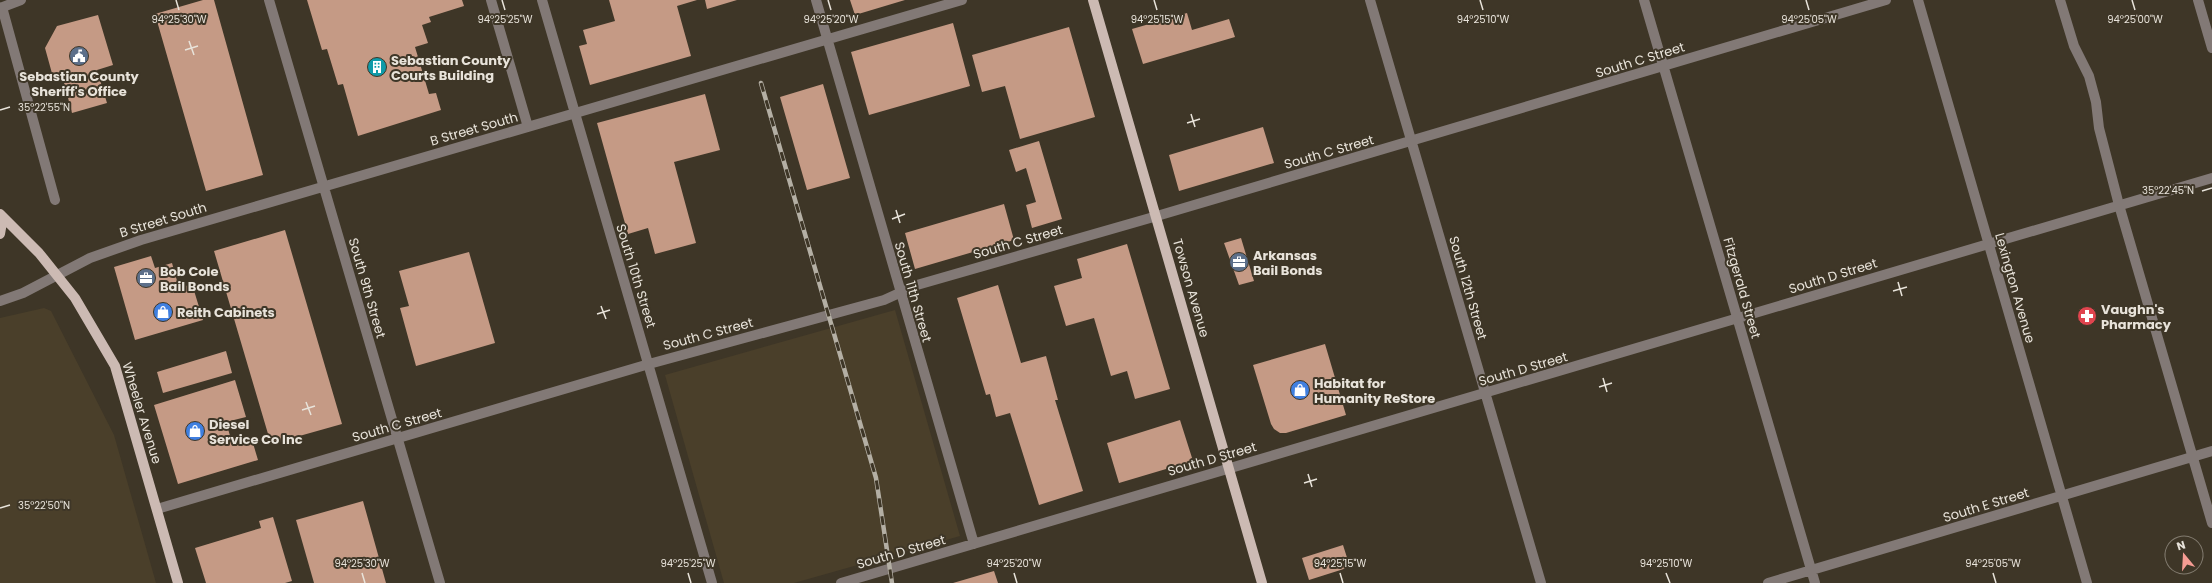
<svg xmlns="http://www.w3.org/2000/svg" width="2212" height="583" viewBox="0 0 2212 583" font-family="Poppins,sans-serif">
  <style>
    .built { fill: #4a3f2a }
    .building { fill: #c59a85 }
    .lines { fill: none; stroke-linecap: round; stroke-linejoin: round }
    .minor { stroke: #827976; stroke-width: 10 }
    .major { stroke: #ccbab3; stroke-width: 10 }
    .rail-casing { stroke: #b4afa4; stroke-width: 4.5 }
    .rail { stroke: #3e3627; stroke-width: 3; stroke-dasharray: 9; stroke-linecap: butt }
    .ticks { fill: none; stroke: #e8e3da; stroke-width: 1.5 }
    .labels { text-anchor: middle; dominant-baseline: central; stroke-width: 4; stroke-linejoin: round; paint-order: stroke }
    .poi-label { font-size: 13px; font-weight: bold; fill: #e8e3da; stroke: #3e3627; text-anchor: start }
    .street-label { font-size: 13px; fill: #e8e3da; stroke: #3e3627 }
    .ticks-label { font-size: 10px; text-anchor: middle; fill: #e8e3da; stroke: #3e3627; stroke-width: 4; stroke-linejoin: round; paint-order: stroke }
  </style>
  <rect width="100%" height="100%" fill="#3e3627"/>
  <path class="built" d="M44 308 51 311 114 435 156 583H0V318Z
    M895 310 960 536 794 583H724L665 375Z"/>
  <path class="building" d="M203 0H214L263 175 206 191 155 14Z
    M307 0H462L464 6 429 17 431 22 422 25 428 43 415 47 429 94 436 93 441 110 358 136 343 84 338 85 327 49 322 50Z
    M609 0H697L677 6 691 56 590 85 579 46 587 44 583 30 615 21Z
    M705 0H737L707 9Z
    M850 0H905L855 15Z
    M1187 13 1192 30 1229 19 1235 37 1143 64 1132 29Z
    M98 15 113 65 97 70 107 103 72 113 62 75 53 77 45 48 57 26Z
    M953 23 970 86 869 115 851 52Z
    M1069 27 1095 117 1020 139 1005 86 982 92 972 55Z
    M823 84 850 178 807 190 780 97Z
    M705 94 720 150 674 162 696 243 655 254 648 228 628 234 597 123Z
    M1263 127 1274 163 1179 191 1169 155Z
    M1039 141 1062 219 1032 228 1026 205 1036 202 1026 168 1016 172 1009 150Z
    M1004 204 1014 240 915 269 905 233Z
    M285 230 342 424 271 444 214 251Z
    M1241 238 1254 281 1239 285 1224 243Z
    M1127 244 1170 389 1135 399 1127 371 1111 376 1094 318 1066 326 1054 286 1082 278 1077 259Z
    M469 252 495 343 416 366 400 308 409 306 399 271Z
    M151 256 155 268 172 263 179 288 192 284 203 320 135 340 114 267Z
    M998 285 1021 363 1046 356 1058 400H1055L1083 491 1039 505 1010 413 996 417 990 394 986 395 957 298Z
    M1325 344 1346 415 1286 433H1280L1274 429 1271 424 1253 365Z
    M226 351 232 373 163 393 157 372Z
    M235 380 246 417 226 422 233 446 252 440 258 460 178 484 154 405Z
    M1180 420 1193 461 1119 483 1107 443Z
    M363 501 386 583H314L296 520Z
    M273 517 292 581 285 583H206L195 548 261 528 259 521Z
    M1343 545 1350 567 1309 580 1302 558Z
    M994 571 998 583H953Z"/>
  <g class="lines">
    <path class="minor" d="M269 0 440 583
      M491 0 528 127
      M542 0 712 583
      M816 0 974 544
      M1370 0 1541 583
      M1644 0 1815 583
      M1918 0 2087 583
      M2060 0 2074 46 2089 76 2096 102 2099 128 2119 205 2212 523
      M2198 0 2212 48
      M2 7 55 200
      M0 8 21 0
      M0 301 23 293 90 258 141 240 962 0
      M157 509 649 364 884 300 917 285 1157 216 1886 0
      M841 583 2212 178
      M1768 583 2212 451"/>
    <path class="major" d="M1093 0 1262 583
      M0 214 39 253 75 298 115 366 178 583
      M0 234 3 217"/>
    <g class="rail-casing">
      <path id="rail" d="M761 83 876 478 892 583"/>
    </g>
    <use href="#rail" class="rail"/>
  </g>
  <path class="ticks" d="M176 0 179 10M502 0 505 10M828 0 831 10M1154 0 1157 10M1480 0 1483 10M1806 0 1809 10M2132 0 2135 10M189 41 194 55M185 50 198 46M0 110 10 107M1191 114 1195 127M1187 123 1200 119M2202 191 2212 188M896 210 900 223M892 219 905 214M1898 282 1902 296M1893 291 1907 287M601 306 606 319M597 314 610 310M1603 378 1607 392M1599 387 1612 383M306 402 311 415M302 410 315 406M1308 474 1312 487M1304 483 1317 479M0 508 10 505M362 573 365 583M688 573 691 583M1014 573 1017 583M1340 573 1343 583M1666 573 1670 583M1993 573 1996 583"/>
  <defs>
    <g id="civic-disc" transform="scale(1)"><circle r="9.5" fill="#5c6f8a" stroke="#3e3627"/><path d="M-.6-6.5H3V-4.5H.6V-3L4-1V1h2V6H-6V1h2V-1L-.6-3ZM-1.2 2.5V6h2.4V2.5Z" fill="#fff"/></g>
    <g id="building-disc" transform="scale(1)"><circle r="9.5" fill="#0f9aa8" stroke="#3e3627"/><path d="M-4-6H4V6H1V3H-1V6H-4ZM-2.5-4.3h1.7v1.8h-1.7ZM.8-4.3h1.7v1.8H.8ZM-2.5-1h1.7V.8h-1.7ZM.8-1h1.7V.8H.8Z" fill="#fff"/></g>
    <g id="office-disc" transform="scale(1)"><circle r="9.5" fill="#5c6f8a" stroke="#3e3627"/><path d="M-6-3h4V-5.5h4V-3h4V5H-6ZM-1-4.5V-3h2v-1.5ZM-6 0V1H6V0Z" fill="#fff"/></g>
    <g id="shop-disc" transform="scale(1)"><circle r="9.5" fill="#3f7fe0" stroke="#3e3627"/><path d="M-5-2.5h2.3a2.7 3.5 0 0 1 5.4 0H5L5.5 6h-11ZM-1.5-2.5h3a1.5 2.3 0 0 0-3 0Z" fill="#fff"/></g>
    <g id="pharmacy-disc" transform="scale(1)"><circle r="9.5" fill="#e0444e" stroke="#3e3627"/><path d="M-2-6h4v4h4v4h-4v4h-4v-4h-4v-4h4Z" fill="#fff"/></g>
  </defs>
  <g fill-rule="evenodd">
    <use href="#civic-disc" x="79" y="56"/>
    <use href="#building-disc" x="377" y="67"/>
    <use href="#office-disc" x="1239" y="262"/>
    <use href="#office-disc" x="146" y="278"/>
    <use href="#shop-disc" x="163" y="312"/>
    <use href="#pharmacy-disc" x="2087" y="316"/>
    <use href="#shop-disc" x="1300" y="390"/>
    <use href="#shop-disc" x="195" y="431"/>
  </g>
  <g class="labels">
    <g class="poi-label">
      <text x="391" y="60">Sebastian County<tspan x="391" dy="15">Courts Building</tspan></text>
      <text x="79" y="76" text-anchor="middle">Sebastian County<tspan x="79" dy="15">Sheriff's Office</tspan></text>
      <text x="1253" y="255">Arkansas<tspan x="1253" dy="15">Bail Bonds</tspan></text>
      <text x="160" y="271">Bob Cole<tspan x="160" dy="15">Bail Bonds</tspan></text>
      <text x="2101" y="309">Vaughn's<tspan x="2101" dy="15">Pharmacy</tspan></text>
      <text x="177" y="312">Reith Cabinets</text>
      <text x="1314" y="383">Habitat for<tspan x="1314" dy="15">Humanity ReStore</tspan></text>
      <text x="209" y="424">Diesel<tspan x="209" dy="15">Service Co Inc</tspan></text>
    </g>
    <g class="street-label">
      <text transform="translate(1640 60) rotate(-17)">South C Street</text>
      <text transform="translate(474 129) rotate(-16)">B Street South</text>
      <text transform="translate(1329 152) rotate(-16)">South C Street</text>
      <text transform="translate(163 220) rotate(-17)">B Street South</text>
      <text transform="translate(1018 242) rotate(-16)">South C Street</text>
      <text transform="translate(636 276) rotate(73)">South 10th Street</text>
      <text transform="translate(1833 276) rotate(-17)">South D Street</text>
      <text transform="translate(367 288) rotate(74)">South 9th Street</text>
      <text transform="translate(1191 288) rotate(74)">Towson Avenue</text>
      <text transform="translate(1468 288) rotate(74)">South 12th Street</text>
      <text transform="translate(1742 288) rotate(74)">Fitzgerald Street</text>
      <text transform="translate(2015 288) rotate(74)">Lexington Avenue</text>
      <text transform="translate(913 292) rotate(74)">South 11th Street</text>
      <text transform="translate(708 334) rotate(-15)">South C Street</text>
      <text transform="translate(1523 369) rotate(-16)">South D Street</text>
      <text transform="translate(142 413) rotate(73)">Wheeler Avenue</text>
      <text transform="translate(397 425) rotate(-16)">South C Street</text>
      <text transform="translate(1212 459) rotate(-16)">South D Street</text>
      <text transform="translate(1986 505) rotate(-17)">South E Street</text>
      <text transform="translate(901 552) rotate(-16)">South D Street</text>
    </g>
  </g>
  <g class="ticks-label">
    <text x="2135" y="23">94°25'00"W</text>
    <text x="179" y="23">94°25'30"W</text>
    <text x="505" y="23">94°25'25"W</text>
    <text x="831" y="23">94°25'20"W</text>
    <text x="1157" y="23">94°25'15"W</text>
    <text x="1483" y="23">94°25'10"W</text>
    <text x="1809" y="23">94°25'05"W</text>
    <text x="44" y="111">35°22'55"N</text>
    <text x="2168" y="194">35°22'45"N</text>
    <text x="44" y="509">35°22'50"N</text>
    <text x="362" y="567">94°25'30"W</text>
    <text x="688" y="567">94°25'25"W</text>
    <text x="1014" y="567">94°25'20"W</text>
    <text x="1340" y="567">94°25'15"W</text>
    <text x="1666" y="567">94°25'10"W</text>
    <text x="1993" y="567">94°25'05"W</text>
  </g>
  <g transform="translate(2184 555) rotate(342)"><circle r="19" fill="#3e3627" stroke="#827b6f"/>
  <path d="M0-3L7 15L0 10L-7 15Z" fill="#f59c93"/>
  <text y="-6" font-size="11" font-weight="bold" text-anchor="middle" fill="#e8e3da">N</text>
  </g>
</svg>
